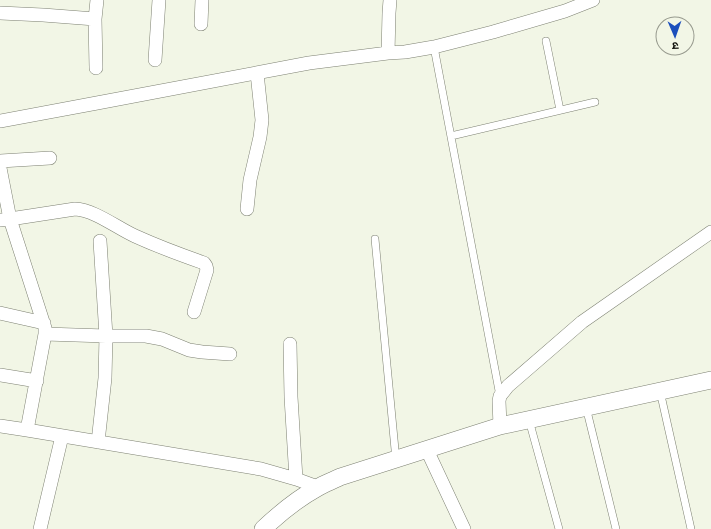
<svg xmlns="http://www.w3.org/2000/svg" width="711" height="529" viewBox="0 0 711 529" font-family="Bitter,'Noto Sans Devanagari',serif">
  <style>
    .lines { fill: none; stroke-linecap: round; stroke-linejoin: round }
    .service-casing { stroke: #7d8072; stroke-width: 8 }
    .minor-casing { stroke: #7d8072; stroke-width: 14 }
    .tertiary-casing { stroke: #7d8072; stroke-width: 18 }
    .service { stroke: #fff; stroke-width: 7 }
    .minor { stroke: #fff; stroke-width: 13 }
    .tertiary { stroke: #fff; stroke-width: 17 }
  </style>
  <rect width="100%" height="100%" fill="#f2f6e6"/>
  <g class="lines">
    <g class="service-casing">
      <path id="service" d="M546 41 560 110
        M434 47 500 396
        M451 136 595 102
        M375 239 396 460
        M660 391 691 529
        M586 407 616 529
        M529 420 559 529"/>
    </g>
    <g class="minor-casing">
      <path id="minor" d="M0 13 43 15 95 19
        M201 24 202 0
        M388 53 389 13 390 0
        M155 60 159 0
        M96 68 95 19 97 0
        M0 121 97 103 309 63 388 53 405 52 434 47 493 32 565 11 593 0
        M0 161 50 158
        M0 168 10 219 45 328V334L27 430
        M247 209 250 180 260 137 262 120 257 73
        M0 220 10 219 75 209C95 210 117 228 135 236 157 246 181 255 204 263L206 266 207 270 194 312
        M0 313 44 323
        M45 334 106 336H146L162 339 189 350 202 352 230 354
        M290 344 291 397 296 479
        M0 375 37 381
        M0 426 27 430 261 469 296 479 318 487
        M500 426 499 401 500 396 508 386 582 322 711 232
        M98 442 105 378 106 336 100 241
        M427 450 464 529
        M40 529 62 436"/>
    </g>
    <g class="tertiary-casing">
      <path id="tertiary" d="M263 529C280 513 297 499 317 488 324 484 332 481 340 477L500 426 711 380"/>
    </g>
    <use href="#service" class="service"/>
    <use href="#minor" class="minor"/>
    <use href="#tertiary" class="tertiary"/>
  </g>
  <g transform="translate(675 36) rotate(178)"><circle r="19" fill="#f2f6e6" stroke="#979a8e"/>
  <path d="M0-3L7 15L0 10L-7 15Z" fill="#1c4fbc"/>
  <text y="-6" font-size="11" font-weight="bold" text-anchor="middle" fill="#0f100b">उ</text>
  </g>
</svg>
